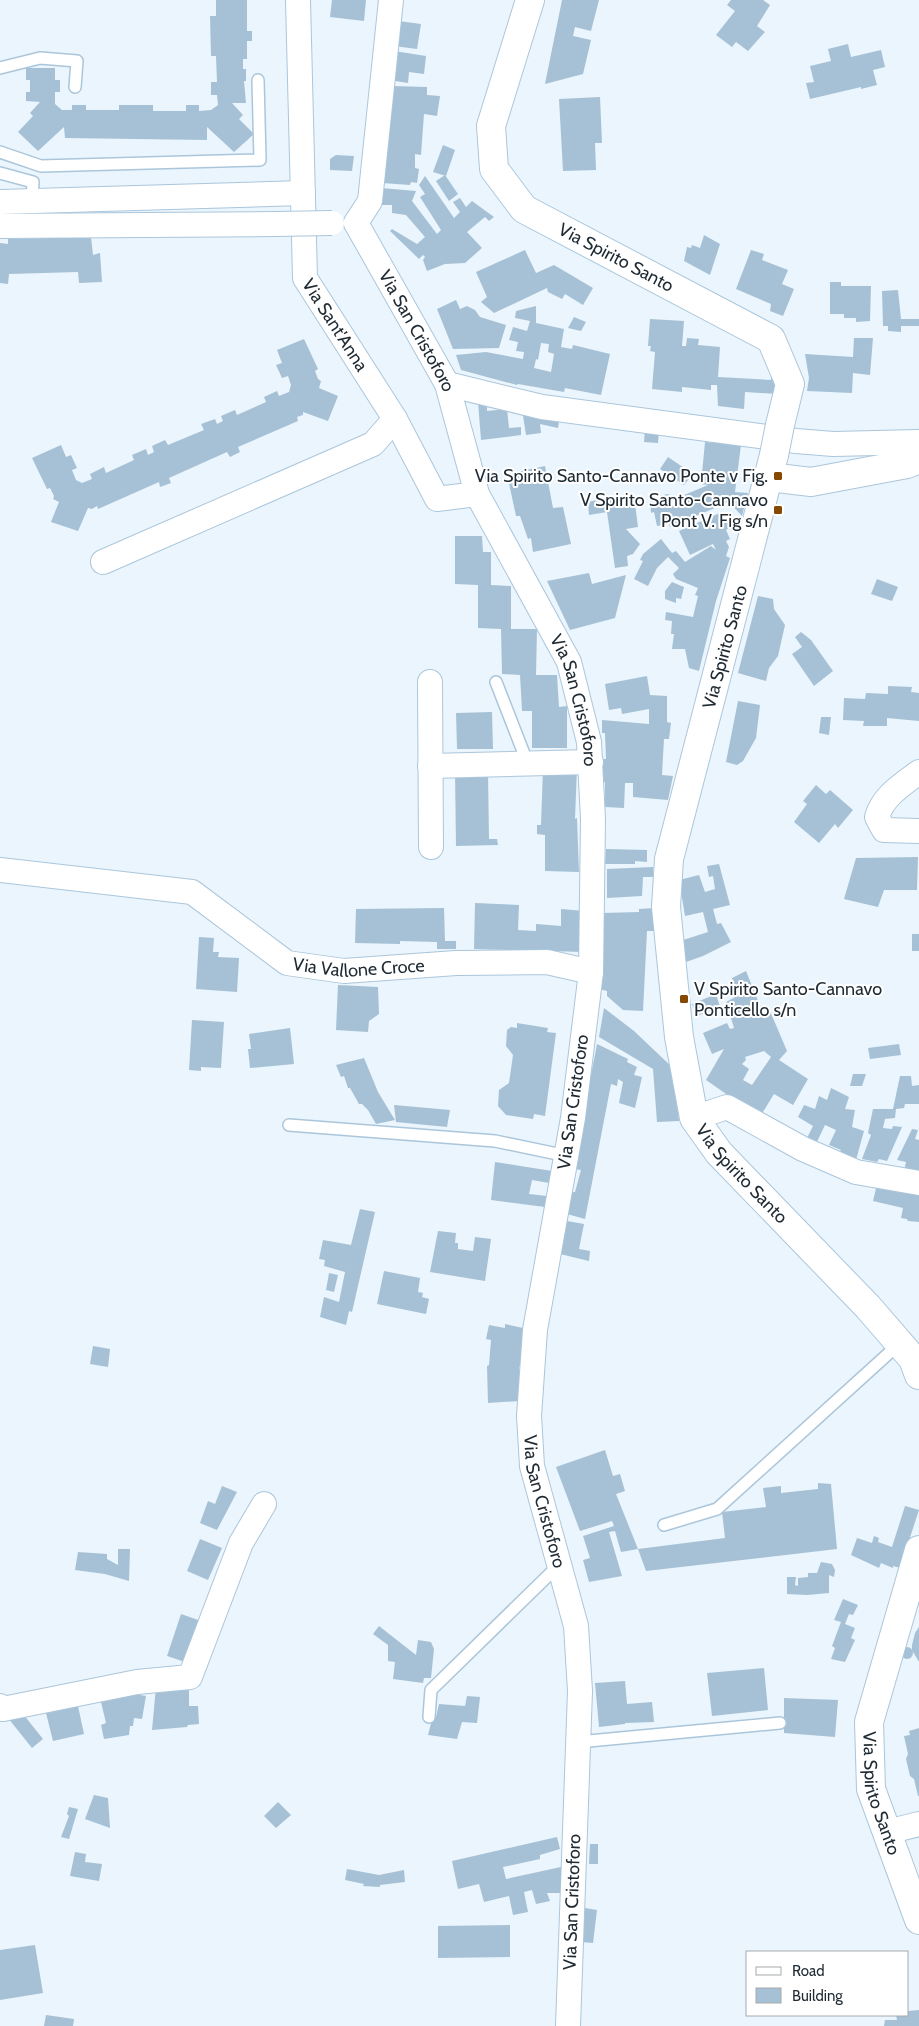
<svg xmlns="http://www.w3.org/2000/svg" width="919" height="2026" viewBox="0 0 919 2026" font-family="Cabin,sans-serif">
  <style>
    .building { fill: #a6c1d5; fill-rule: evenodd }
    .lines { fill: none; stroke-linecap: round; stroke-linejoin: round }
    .lane-casing { stroke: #abc6db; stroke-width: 14 }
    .street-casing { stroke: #abc6db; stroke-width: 26 }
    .secondary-casing { stroke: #abc6db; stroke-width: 30 }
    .lane { stroke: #fff; stroke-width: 11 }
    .street { stroke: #fff; stroke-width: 24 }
    .secondary { stroke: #fff; stroke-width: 28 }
    .street-bridge-casing { stroke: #abc6db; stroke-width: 26; stroke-linecap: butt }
    .secondary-bridge-casing { stroke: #abc6db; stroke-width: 30; stroke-linecap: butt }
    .street-bridge { stroke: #fff; stroke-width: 24 }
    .secondary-bridge { stroke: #fff; stroke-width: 28 }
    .poi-dot { fill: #854903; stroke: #fff; stroke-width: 2 }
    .labels { text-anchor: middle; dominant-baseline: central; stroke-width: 4; stroke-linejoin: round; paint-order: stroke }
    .street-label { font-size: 18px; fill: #1f2a32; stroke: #fff }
    .poi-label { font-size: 18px; fill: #1f2a32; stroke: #fff; text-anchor: end }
  </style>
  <rect width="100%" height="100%" fill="#eaf5fd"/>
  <path class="building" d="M216 0H247V31H252V41H247V59H243V69H246V81H244L246 103H232L243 115 239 119 254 134 234 152 207 127V140L65 138 64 127 38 151 18 132 33 116 30 113 40 102 26 101V92H30V80H26V68H55V80H60V92H55V104L62 110H72V105H86V110H119V105H153V111H186V105H199V111L211 110 218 105 217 95H211V82H217L216 56H211L210 16H216Z
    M332 0H366L364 21 330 17Z
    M562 0H599L591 31 575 27 573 36 591 40 583 74 545 84Z
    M731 0H763L770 5 757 26 765 32 748 51 736 42 732 47 716 35 735 11 727 5Z
    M398 21 421 24 417 49 394 46Z
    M848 44 851 57 881 50 885 67 873 70 877 85 861 89V87L810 99 806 83 814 82 810 66 831 61 828 49Z
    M394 51 426 56 424 74 409 72 408 83 389 80Z
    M392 86 427 87V95L440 96 437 116 424 114 421 155 415 154V168L419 169 417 183 411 182 410 185 382 183Z
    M600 97 602 143H595L596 170 563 171 559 99Z
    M443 145 455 150 446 176 433 172Z
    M336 155 354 156 352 171 330 170V159Z
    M445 175 458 194 449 201 436 181Z
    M425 176 454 218 460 212 453 202 460 198 466 207 472 201 494 217 489 221 485 217 467 232 482 248 465 263 445 264 427 271 423 260 425 257 423 255 419 259 390 231 392 229 417 244 425 237 406 215 392 213V205H382L381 188 416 191 412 201 437 234 441 230 420 197 425 194 419 185Z
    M704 235 720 244 710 275 684 261 687 247 691 248 692 245 700 248Z
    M91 237 93 255 100 253 102 282 79 283 78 272 9 274 8 284 0 283V243L8 244V239Z
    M525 250 536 273 554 265 593 288 583 305 565 294 562 299 548 292 547 288 494 313 481 302 487 297 476 272Z
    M751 250 764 254 762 260 788 270 782 284 794 289 783 316 770 311 771 304 736 289Z
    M830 282H841V286H871L870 321 856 322V318H844V314H830Z
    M898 290 901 319H919V326H901V332L888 331V326H883L882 291Z
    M456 300 460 309 467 306 475 310 480 317 506 325 499 348 453 349 437 309Z
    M536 306V323L564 329 561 347 572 349 573 345 610 354 601 395 565 388 564 392 518 384 517 385 461 370 456 355 486 352 523 359 524 352 516 351 518 342 509 340 513 327 527 331 530 321 515 318 516 311ZM541 343 549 344 548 352 554 354 551 372 534 368 536 359 538 360Z
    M574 317 586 322 581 331 568 328Z
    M650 319 684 321 682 346H686L687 338 699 339 698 345 720 347 718 377 771 380V375H780L777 394 745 392 744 409 718 406 717 385H711V390L682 387V392L652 389 655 352 650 351 651 346H648Z
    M854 338H873L870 375 853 373 852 393 807 391 809 378 805 354 853 357Z
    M304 339 318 369 315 371 318 379 321 381 319 388 338 396 328 421 303 412V415L297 417 298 421 238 447 240 452 230 457 227 452 169 478 171 483 160 487 159 482 98 509 97 506 92 509 88 508 78 531 51 522 59 502 53 499 54 496 50 488 47 489 32 458 61 445 66 457 71 455 77 468 72 470 76 480 82 483 92 479 90 474 104 467 106 473 134 460 132 455 146 449 148 455 154 452 152 446 165 440 168 445 204 430 201 424 215 419 217 424 223 421 221 416 235 410 237 415 255 407 266 402 264 397 277 391 279 396 289 392 291 385 288 376 282 378 276 365 282 363 277 350Z
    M478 402H487V411L507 409 509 428 521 427V435L481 440Z
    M522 409 560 415 558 428 540 424 541 433 526 435Z
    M645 428 659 429 658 443 644 442Z
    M705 442 741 445 735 492 748 493 742 516 729 502 670 527 669 524 657 526 654 512 651 513 650 501 657 500 656 496 669 494 672 506 679 503 677 498 708 485 701 484Z
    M668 457 693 474 684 485 660 469Z
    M545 466 553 508 563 507 571 544 533 552 531 538 528 539 520 516H516L507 474Z
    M634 496 638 527 626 529 640 544 633 554 627 556 628 566 615 568 607 512 589 515 588 502 606 498V500Z
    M722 512 732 526 726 530 730 539 726 541 729 547 726 556 730 558 716 601 699 671 689 668 685 649H672L674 634H671L672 621 665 620 666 612 693 617 698 596 695 595 698 588 676 579 673 574 679 568 668 557 657 568 648 586 634 579 643 561 640 560 643 554 661 539 672 553 676 551 685 562 711 546 716 550 713 544 690 555 679 531Z
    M455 536H482L483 552H491V585L511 586V629H537L536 675H557L559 707 567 706V748H532V711H522L520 675 502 674 501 629 478 628V585L455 584Z
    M589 573 592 584 626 575 615 618 570 630 547 581Z
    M877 579 898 587 892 601 871 594Z
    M672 582 684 587 681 599 676 598V603L665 599V591Z
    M758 596 773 599 774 609 785 625 778 656 769 668 766 681 738 673Z
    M801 632 811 640 833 671 814 686 792 654 802 647 795 637Z
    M647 676 650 695 667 696V722L671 723 669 739H664L662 775 673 776 668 800 633 797V783H625L624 808 605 807V782H602L603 759H606L605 733H602V720L649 724V709L622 714 621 708 609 710 605 684Z
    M888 686 912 687 911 692 919 693V721L887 718V726H863L864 721 843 720 844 698 865 699 866 693 888 694Z
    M738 701 760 705 756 738 743 761 737 765 726 762Z
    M492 712 493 749H457L456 713Z
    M821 717H831L829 735 819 733Z
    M577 767 575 819 577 818 579 872 545 871V835L537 834V825H541L543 768Z
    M455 772H488L489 839H497L498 845 456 846Z
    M816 785 826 794 830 790 853 810 838 828 835 824 819 843 794 822 807 804 803 801Z
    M606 849 647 850V862L635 861V864H605Z
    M918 857 917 890H884L878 907 844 899 856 858Z
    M719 864 730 905 713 909 717 924 721 923 731 942 703 956 686 962 680 941 708 932 703 912 685 916 679 880 699 875 705 892 715 889 713 876 709 877 707 866Z
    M653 867V877H643L642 896 607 898V869Z
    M475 903 519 905 518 930 536 931V924L561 926V909L585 911V952L474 949Z
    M444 908 445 941H456V949H437V942L400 941V944L355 943 356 909Z
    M654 908V931H647L643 1011 623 1010 607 996V991L599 989 602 913 639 912V909Z
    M912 934H919V951H912Z
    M199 937 214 938 213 952H219L218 957 239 958 237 992 196 989Z
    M746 971 763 1013 770 1011 787 1051 779 1060 808 1079 793 1105 774 1094 761 1115 733 1096 732 1098 706 1080 724 1049 712 1054 703 1033 727 1023 730 1029 734 1028 726 1002 739 995 732 978ZM764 1051 771 1057 752 1085 743 1080 749 1069 742 1064 746 1060 745 1057Z
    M338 985 378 987 379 1014 369 1021 368 1032 336 1030Z
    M716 994 720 1007 697 1016 692 1004Z
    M604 1008 634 1031 673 1068 679 1121 657 1122 653 1069 599 1037Z
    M192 1020 224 1022 221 1068 201 1067V1071L189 1070Z
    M517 1023 548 1028 547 1032 556 1033 545 1116 534 1114 533 1119 506 1115 498 1106 499 1090 509 1083 513 1055 506 1046 507 1030 511 1027 517 1028Z
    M290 1028 294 1064 250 1068 248 1049H251L249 1034Z
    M597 1044 628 1059 627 1062 637 1067 634 1075 642 1077 635 1108 619 1103 623 1082 618 1079 617 1086 611 1084 585 1219 567 1214 571 1192H575L581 1170 575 1169V1158Z
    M899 1044 901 1055 870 1059 868 1048Z
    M364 1058 378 1092 395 1120 376 1124 368 1110 362 1104H359L350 1088H348L344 1076 341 1077 336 1065Z
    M853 1074H866L862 1086H850Z
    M900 1076H911L912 1086 919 1085V1104H905L904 1108 896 1109 895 1118 885 1119 883 1128 892 1129 893 1126 902 1127 887 1161 879 1159 877 1162 862 1159 871 1135 868 1133 873 1109H893Z
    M831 1088 849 1097 845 1109 855 1110 852 1127 864 1131 856 1160 838 1154 841 1150 829 1145 836 1130 825 1125 815 1146 805 1142 813 1126 798 1117 804 1105 815 1109 819 1096 827 1100Z
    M394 1105 450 1110 447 1127 396 1122Z
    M912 1129 918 1130 915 1139 919 1140V1172L904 1171 906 1162 897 1160Z
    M495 1162 552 1171 549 1183 532 1180 529 1194 547 1196 545 1207 491 1200Z
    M877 1184 919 1192V1222L908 1221 907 1219 901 1218 903 1208 873 1201Z
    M360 1209 375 1212 352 1312 349 1311 346 1325 320 1317 324 1297 339 1302 345 1272 324 1266 325 1260 319 1259 323 1240 351 1245Z
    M567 1221 584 1224 579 1249 590 1251 589 1261 560 1254Z
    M438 1231 456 1233 455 1243H458V1249L473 1251 475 1237 491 1239 485 1281 430 1272Z
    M384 1271 420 1278 418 1292 423 1293 422 1297 429 1299 426 1314 377 1304Z
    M329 1273 338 1275 334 1292 326 1290Z
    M505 1324 523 1328 520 1367 519 1366V1401L488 1403 487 1366 489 1365 491 1340 486 1339 489 1325 505 1328Z
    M93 1346 110 1349 108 1367 90 1364Z
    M605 1450 613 1476 620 1474 625 1491 616 1494 638 1549 725 1538 722 1512 766 1507 763 1488 781 1486V1493L818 1489V1483L831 1484 837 1549 646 1571 638 1549 621 1552 615 1531 609 1532 622 1576 589 1582 583 1560 590 1558 583 1536 614 1526 612 1521 580 1531 556 1467Z
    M222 1486 237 1492 217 1530 200 1523 208 1501 215 1504Z
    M905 1506 919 1510 900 1568 893 1566V1568L881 1563 879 1568 851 1555 857 1538 872 1543 874 1536 879 1538 878 1542 892 1547Z
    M200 1539 222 1548 208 1580 187 1571Z
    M118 1549H130L129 1581 105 1574 75 1570 78 1552 107 1554V1559L118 1565Z
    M821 1562 832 1564 835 1570 834 1577 829 1575V1593L807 1595 787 1594V1577H796L795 1585 798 1586V1578L808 1577V1573H817Z
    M843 1599 858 1605 853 1615 849 1614 845 1624 855 1628 851 1638 855 1640 845 1662 831 1659 835 1648 832 1646 841 1622 834 1620Z
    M181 1614 201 1621 188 1663 167 1656Z
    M379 1626 416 1655 418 1640 431 1642 434 1649 431 1678H424L423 1683 393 1679 395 1662 388 1661V1645L373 1634Z
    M919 1627V1662L912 1650V1645L915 1633Z
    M901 1653a6 6 0 1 1 12 0a6 6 0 1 1-12 0Z
    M764 1668 768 1710 712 1716 707 1673Z
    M625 1681 627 1704 652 1702 654 1722 625 1723V1724L599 1727 595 1683Z
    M156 1687H189V1706H198L199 1724 188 1725 187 1727 152 1730Z
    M105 1689 146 1696 142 1719 134 1718 133 1726H130L129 1735 104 1739 101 1725 106 1723 101 1702Z
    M467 1696 480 1697 477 1723 462 1722 457 1739 428 1735 433 1716 436 1717 439 1704 465 1706Z
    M784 1698 838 1700 835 1737 784 1733Z
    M62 1701 64 1709 78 1706 84 1734 53 1741 44 1705Z
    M19 1709 43 1739 32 1748 8 1718Z
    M919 1728V1796H918L914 1779 910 1776 906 1759 908 1754 904 1736 910 1735 909 1731Z
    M94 1795 108 1798 110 1828 85 1819Z
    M278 1802 291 1815 276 1828 264 1816Z
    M69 1807 78 1809 69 1839 61 1837 69 1816 67 1814Z
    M557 1837 560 1849 540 1855V1859L503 1867 506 1879 570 1865 561 1893H547L550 1901 536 1904 532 1890 524 1892 528 1912 513 1915 509 1896 484 1902 479 1884 458 1889 452 1861Z
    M590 1844H598V1864H589Z
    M75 1852 86 1854 85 1862 102 1864 99 1881 70 1876Z
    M347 1869 379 1875 404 1870 405 1882 380 1885V1887L363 1886 364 1884 345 1880Z
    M585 1908 597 1910 593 1943 581 1942Z
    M510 1925V1957L438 1958V1926Z
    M35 1945 43 1993 0 2000V1950Z
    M919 2010V2026H884L885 2020H897L896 2015H908V2011Z
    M46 2015 74 2019 73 2026H44Z"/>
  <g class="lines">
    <g class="lane-casing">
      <path id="lane" d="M0 68 40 58 77 61 75 87
        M0 152 41 166 260 160 258 80
        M0 173 33 182 32 201
        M496 682 528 764
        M289 1125 495 1141 567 1156
        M664 1525 717 1509 899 1344
        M429 1717 431 1690 559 1565
        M578 1742 780 1723"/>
    </g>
    <g class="street-casing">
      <g id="street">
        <path id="s1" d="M298 0 305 278 395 419 437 499 477 494"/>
        <path d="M0 202 303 193"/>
        <path id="s2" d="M356 223 447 384 477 494 569 662 589 742 593 819 591 972 573 1118 535 1330 529 1416 532 1466 576 1626 580 1691 568 2026"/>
        <path d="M356 223 370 201 391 0"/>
        <path d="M0 226 275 224"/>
        <path d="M447 384 542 407 796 441 833 444 919 442"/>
        <path d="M103 562 373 444 395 419"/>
        <path d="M430 682 431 847"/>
        <path d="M430 766 591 762"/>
        <path d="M919 772C902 785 883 796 877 817L884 830 919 831"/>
        <path id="s3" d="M0 870 192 892 287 963 344 971 456 963 547 962 591 972"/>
        <path d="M694 1118 727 1107 803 1149 856 1172 919 1183"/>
        <path d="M0 1706 3 1709 137 1682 190 1677 241 1543 264 1504"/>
        <path d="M887 1832 919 1824"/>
      </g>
    </g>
    <g class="secondary-casing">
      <g id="secondary">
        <path id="s4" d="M530 0 491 126 494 169 524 209 771 339 790 384 780 425"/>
        <path id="s5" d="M774 455 669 859 666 907 679 1037 694 1118 719 1153 868 1307 913 1359 919 1375"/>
        <path d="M769 477 811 482 907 464 919 459"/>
        <path id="s6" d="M919 1550 869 1722 871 1789 919 1920"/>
      </g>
    </g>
    <use href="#lane" class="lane"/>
    <use href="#street" class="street"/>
    <use href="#secondary" class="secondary"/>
    <g class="street-bridge-casing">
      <path id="street-bridge" d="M275 224 332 223"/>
    </g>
    <g class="secondary-bridge-casing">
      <path id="secondary-bridge" d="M774 455 780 425"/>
    </g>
    <use href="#street-bridge" class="street-bridge"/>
    <use href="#secondary-bridge" class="secondary-bridge"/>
  </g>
  <g class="poi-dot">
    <rect x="773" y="471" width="10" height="10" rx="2.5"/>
    <rect x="773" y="505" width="10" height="10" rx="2.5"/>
    <rect x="679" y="994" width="10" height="10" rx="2.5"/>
  </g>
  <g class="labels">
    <g class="street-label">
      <text stroke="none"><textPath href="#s4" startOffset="329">Via Spirito Santo</textPath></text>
      <text stroke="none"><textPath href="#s1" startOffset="334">Via Sant'Anna</textPath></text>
      <text stroke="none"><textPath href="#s2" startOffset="124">Via San Cristoforo</textPath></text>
      <text transform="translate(725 647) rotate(-75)">Via Spirito Santo</text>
      <text stroke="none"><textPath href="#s2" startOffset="529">Via San Cristoforo</textPath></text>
      <text stroke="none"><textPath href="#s3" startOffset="384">Via Vallone Croce</textPath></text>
      <text transform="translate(573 1102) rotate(-82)">Via San Cristoforo</text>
      <text stroke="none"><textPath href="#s5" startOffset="752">Via Spirito Santo</textPath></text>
      <text stroke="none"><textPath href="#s2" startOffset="1339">Via San Cristoforo</textPath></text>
      <text stroke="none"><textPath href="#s6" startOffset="252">Via Spirito Santo</textPath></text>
      <text transform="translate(572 1902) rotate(-88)">Via San Cristoforo</text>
    </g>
    <g class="poi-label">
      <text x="768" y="476">Via Spirito Santo-Cannavo Ponte v Fig.</text>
      <text x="768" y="500">V Spirito Santo-Cannavo<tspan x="768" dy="21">Pont V. Fig s/n</tspan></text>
      <text x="694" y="989" text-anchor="start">V Spirito Santo-Cannavo<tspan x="694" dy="21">Ponticello s/n</tspan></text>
    </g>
  </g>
  <rect x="746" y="1951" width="162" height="65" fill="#ffffff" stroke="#a5aaad"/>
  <rect x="756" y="1967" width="25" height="8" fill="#ffffff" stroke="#a5aaad"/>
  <text x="792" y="1976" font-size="15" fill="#1f2a32">Road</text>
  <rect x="756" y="1988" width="25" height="15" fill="#a6c1d5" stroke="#a5aaad"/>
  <text x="792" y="2001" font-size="15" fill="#1f2a32">Building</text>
</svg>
